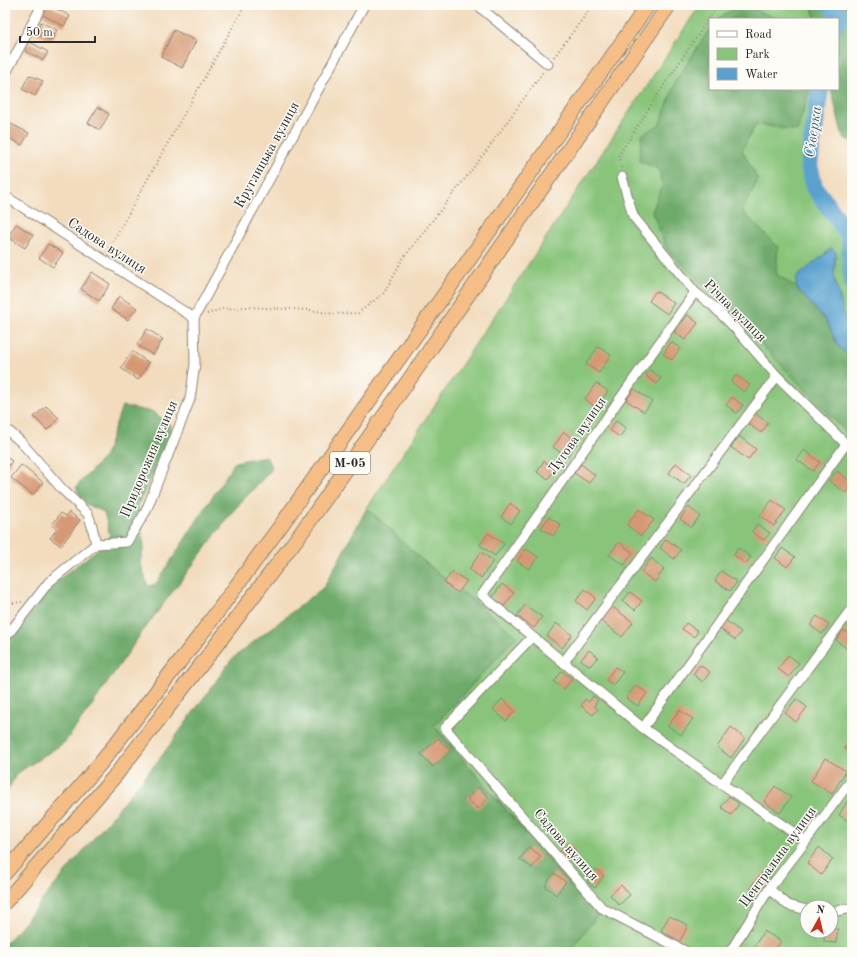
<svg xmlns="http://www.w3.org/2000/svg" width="857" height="957" viewBox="0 0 857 957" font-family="'Old Standard TT',serif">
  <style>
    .green { fill: #88c47a; stroke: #5a7852; fill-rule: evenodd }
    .forest { fill: #6eaa6a; stroke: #4c6a4a }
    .water { fill: #5aa1d0; stroke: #42667e }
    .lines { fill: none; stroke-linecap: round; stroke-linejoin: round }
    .stream { stroke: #5aa1d0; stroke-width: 3 }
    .river { stroke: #5aa1d0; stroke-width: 18 }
    .building { fill: #d69873 }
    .minor-casing { stroke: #8e8474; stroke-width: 11 }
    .trunk-casing { stroke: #8e8474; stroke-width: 16 }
    .path { stroke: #8e8474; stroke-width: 2; stroke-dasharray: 1 3; stroke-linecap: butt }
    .minor { stroke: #fff; stroke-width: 9 }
    .trunk { stroke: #f6be87; stroke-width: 14 }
    .labels { text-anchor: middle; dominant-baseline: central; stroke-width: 3; stroke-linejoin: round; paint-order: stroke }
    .shield { fill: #fdfcf7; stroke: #6a6a68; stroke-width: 1 }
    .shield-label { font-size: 13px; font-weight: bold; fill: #2b2b2b }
    .street-label { font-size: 14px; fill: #2b2b2b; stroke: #fdfcf7 }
    .water-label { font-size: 15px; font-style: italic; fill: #3e5a6d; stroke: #fdfcf7 }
  </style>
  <rect width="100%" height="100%" fill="#fdfcf7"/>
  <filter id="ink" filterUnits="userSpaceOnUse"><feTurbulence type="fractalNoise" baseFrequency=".025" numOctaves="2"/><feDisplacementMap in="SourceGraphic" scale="8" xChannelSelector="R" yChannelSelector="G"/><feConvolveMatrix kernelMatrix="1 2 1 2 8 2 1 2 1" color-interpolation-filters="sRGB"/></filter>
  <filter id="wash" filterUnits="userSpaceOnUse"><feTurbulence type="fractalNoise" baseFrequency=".012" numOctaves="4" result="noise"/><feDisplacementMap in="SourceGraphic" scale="16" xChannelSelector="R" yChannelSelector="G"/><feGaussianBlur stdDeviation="0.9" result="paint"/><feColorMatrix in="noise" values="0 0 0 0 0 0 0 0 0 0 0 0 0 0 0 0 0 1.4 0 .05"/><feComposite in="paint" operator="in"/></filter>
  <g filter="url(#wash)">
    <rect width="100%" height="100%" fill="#f2dcbd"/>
    <path class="green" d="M700 5H811L816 19H710V89H813L804 155 809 188 843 237 847 300 852 308V952H569L597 915 434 726 421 559 367 508ZM807 907H831V931H807Z"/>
    <path class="forest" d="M740 5 779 19H717Z
      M811 5H852V142L843 137 831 89H838V19H816Z
      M710 28V89H810L797 131 756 124 742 150 758 180 742 211 778 247 776 274 796 287 827 322 838 346 852 358V435L850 436 735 317 667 249 652 212 662 186 659 169 639 161 642 135 660 124 676 81Z
      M122 406 153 412 171 425V436L138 505 144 547 140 562 148 586 156 584 235 462 266 456 272 469 233 511 140 635 90 708 65 742 16 774 5 796V648L53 584 98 549 110 536 104 512 84 503 76 487 105 456Z
      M367 508 421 559 517 636 434 726 597 916 569 952H5V943L12 937 161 757 232 659 324 587Z"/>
    <path class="water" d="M832 248 836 253 834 276 846 321 852 327V358L838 346 827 322 796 287 797 277Z"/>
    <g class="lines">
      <path class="stream" d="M839 16 852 14"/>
      <path class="river" d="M831 5 839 16 838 21
        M820 89 809 165 814 187 850 236 852 282"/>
    </g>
    <g id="blocks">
      <path class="building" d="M46 5H49L70 16 64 26 41 14Z
        M41 22 57 30 51 41 35 33Z
        M174 30 196 41 182 68 161 57Z
        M30 42 48 52 43 60 25 51Z
        M29 75 43 81 35 96 22 89Z
        M98 107 109 114 100 130 88 123Z
        M7 122 29 133 22 145 5 136V126Z
        M16 224 33 235 25 248 8 237Z
        M48 244 63 253 53 267 39 258Z
        M92 272 110 284 99 301 81 289Z
        M656 291 674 303 667 314 649 301Z
        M119 296 137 308 128 320 111 309Z
        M688 315 698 323 685 340 674 332Z
        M147 329 163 339 153 355 137 345Z
        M671 342 680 348 672 360 663 354Z
        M598 347 611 355 599 373 586 364Z
        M132 351 149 363 138 380 121 368Z
        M650 370 661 378 657 384 646 376Z
        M736 375 750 385 744 392 731 382Z
        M596 383 608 391 596 408 585 399Z
        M634 389 652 401 644 412 626 400Z
        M732 397 743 405 737 413 726 405Z
        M46 406 59 418 47 430 34 417Z
        M752 411 768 423 761 433 745 421Z
        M616 421 626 428 620 437 610 430Z
        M564 432 578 442 567 457 553 447Z
        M739 436 756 449 748 460 731 447Z
        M804 450 820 462 813 471 797 460Z
        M5 456 12 461 5 471Z
        M544 461 555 469 548 479 537 472Z
        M676 463 691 475 684 484 669 473Z
        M581 464 595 475 589 483 574 473Z
        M21 465 43 482 33 495 11 478Z
        M837 471 852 482V484L846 493 829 481Z
        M772 500 786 510 774 526 760 516Z
        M510 503 520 511 511 524 501 517Z
        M689 507 700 516 691 527 680 519Z
        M639 509 654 520 641 536 627 525Z
        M69 512 80 520 61 546 50 538 57 529 52 525 61 513 66 516Z
        M549 517 561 525 553 536 541 528Z
        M757 524 770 533 764 540 752 532Z
        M488 533 504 544 495 556 480 545Z
        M666 539 681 550 674 559 660 548Z
        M619 542 633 553 624 565 609 555Z
        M738 548 751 557 746 564 734 555Z
        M782 548 795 557 787 567 775 558Z
        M526 549 538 557 529 569 517 561Z
        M481 552 493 561 481 578 469 569Z
        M651 558 664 569 655 582 641 572Z
        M721 571 737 582 730 591 715 581Z
        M452 572 467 581 458 593 444 583Z
        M502 584 514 593 504 606 492 598Z
        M585 589 596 598 587 610 576 601Z
        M630 592 642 601 635 610 623 601Z
        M525 605 542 617 534 628 517 616Z
        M611 606 633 622 622 637 600 620Z
        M817 616 829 625 822 634 810 625Z
        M725 620 741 632 735 640 719 628Z
        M556 623 572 635 562 648 547 636Z
        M686 623 698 631 694 637 682 629Z
        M844 630 852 636 851 652 836 640Z
        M589 650 598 657 590 666 581 660Z
        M788 655 799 663 789 677 778 669Z
        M700 665 710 672 703 682 693 674Z
        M615 667 623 672 613 685 606 680Z
        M562 671 572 679 564 689 554 682Z
        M636 685 647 693 638 706 626 698Z
        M593 696 598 700 594 706 598 709 593 715 581 706 585 699 589 702Z
        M502 699 515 711 506 721 493 709Z
        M796 699 807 707 796 722 785 713Z
        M679 710 693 719 681 735 668 726Z
        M731 727 745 738 731 758 717 747Z
        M438 738 450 751 433 767 421 754Z
        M852 738V754L844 748Z
        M825 758 846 771 832 794 811 781Z
        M775 786 791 797 780 813 764 802Z
        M478 787 489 797 478 809 467 799Z
        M852 794V819L850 822 839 815Z
        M729 796 739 804 731 815 721 807Z
        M568 843 576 851 566 862 558 854Z
        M529 847 541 856 532 868 520 859Z
        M819 847 833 859 821 875 807 863Z
        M596 869 604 876 595 888 587 882Z
        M763 872 772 879 759 895 750 887Z
        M554 873 566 882 556 895 545 886Z
        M621 885 630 895 619 905 610 895Z
        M669 916 688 925 680 941 661 931Z
        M831 929H838L836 943 824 942 825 931H831Z
        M764 931 781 941 774 952H751Z"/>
    </g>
  </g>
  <g filter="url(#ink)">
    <use href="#blocks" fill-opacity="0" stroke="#8e8474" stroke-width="1"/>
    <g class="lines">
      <g class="minor-casing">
        <path id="minor" d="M479 5 482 9 548 64
          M5 75 42 5
          M622 177 633 216 695 292 713 306 734 327 777 376 846 444 852 448
          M5 196 194 318
          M695 292 482 595 643 728 722 784 806 841
          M5 428 21 442 62 489 88 514 92 526 96 544
          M532 637 445 728 602 908 687 952
          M5 638 49 582 96 544 127 542 146 511 190 399 195 364 194 318 364 5
          M563 663 777 376
          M643 728 846 444
          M722 784 852 608
          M769 889 788 905 807 910
          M831 912 852 908
          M730 952 769 889 806 841 852 779"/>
      </g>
      <g class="trunk-casing">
        <path id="trunk" d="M5 873 100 764 198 638 282 524 536 165 648 5
          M5 902 115 776 214 648 301 533 386 413 669 5"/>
      </g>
      <path class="path" d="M554 57 593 5
        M621 168 619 155 666 82 718 5
        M107 252 245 5
        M207 314 222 309 246 307 310 310 334 314 358 313 384 293 402 260 484 154 543 72
        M5 604 22 602"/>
      <use href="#minor" class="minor"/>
      <use href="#trunk" class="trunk"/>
    </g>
  </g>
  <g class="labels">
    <rect class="shield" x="330" y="452" width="40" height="22" rx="3"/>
    <g class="shield-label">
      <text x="350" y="463">М-05</text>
    </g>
    <g class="street-label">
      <text transform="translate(267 155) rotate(-61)">Круглицька вулиця</text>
      <text transform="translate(107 246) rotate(33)">Садова вулиця</text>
      <text transform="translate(735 311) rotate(45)">Річна вулиця</text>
      <text transform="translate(577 436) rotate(-55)">Лугова вулиця</text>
      <text transform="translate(149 459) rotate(-67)">Придорожня вулиця</text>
      <text transform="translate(566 845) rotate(49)">Садова вулиця</text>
      <text transform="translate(778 857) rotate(-54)">Центральна вулиця</text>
    </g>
    <g class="water-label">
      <text transform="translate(814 132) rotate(-82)">Сіверка</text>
    </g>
  </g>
  <rect width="857" height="957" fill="none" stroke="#fdfcf7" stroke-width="20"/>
  <rect x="709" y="18" width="130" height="72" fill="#fdfcf7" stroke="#a9a8a5"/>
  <rect x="717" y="31" width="20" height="6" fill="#ffffff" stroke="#a9a8a5"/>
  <text x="745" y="38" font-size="12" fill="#2b2b2b">Road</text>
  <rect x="717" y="48" width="20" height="12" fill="#88c47a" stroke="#a9a8a5"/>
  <text x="745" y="58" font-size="12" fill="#2b2b2b">Park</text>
  <rect x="717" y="68" width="20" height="12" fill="#5aa1d0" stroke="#a9a8a5"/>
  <text x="745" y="78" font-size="12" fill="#2b2b2b">Water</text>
  <g transform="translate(819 919) rotate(8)"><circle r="19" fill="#fdfcf7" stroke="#a9a8a5"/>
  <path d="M0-3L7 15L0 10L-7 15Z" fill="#c8321e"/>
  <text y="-6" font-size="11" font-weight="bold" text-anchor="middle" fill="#2b2b2b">N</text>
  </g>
  <path d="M20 36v6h75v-6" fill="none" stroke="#2b2b2b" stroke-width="2"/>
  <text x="26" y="36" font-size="12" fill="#2b2b2b" stroke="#fdfcf7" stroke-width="3" paint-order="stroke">50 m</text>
</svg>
